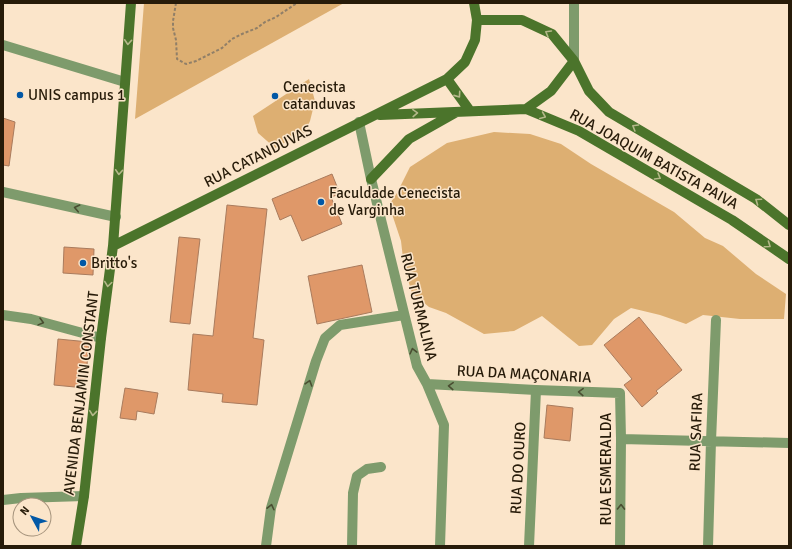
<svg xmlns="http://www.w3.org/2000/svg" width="792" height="549" viewBox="0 0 792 549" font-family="Signika,sans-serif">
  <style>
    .green { fill: #ddaf72 }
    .building { fill: #df9869; stroke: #a97b5d }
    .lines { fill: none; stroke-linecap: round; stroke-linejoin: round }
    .path { stroke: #907f68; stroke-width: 2; stroke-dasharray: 3 2; stroke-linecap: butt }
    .minor { stroke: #7e9b6c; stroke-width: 10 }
    .secondary { stroke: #4b742b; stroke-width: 10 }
    .oneway { stroke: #b5b88a }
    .oneway2 { stroke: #4a4e31 }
    .poi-dot { fill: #0258a6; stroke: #fbe5ca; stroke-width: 1.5 }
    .labels { text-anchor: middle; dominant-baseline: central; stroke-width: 3; stroke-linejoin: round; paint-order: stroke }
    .poi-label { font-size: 15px; fill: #271b09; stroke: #fbe5ca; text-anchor: start }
    .street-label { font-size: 15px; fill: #271b09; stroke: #fbe5ca }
  </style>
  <rect width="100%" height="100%" fill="#fbe5ca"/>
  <path class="green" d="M144 3H344L135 119Z
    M309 79 315 101 310 121 305 132 275 148 258 133 253 116Z
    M494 132 530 134 561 144 591 164 674 212 705 238 723 246 756 274 786 294 784 319H740L703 315 686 324 660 315 631 308 614 319 592 345 579 346 542 316 514 331 484 334 446 313 429 307 412 293 404 267 401 241 389 205 397 193 410 167 447 143Z"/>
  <path class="building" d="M3 118 15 122 9 166 3 165Z
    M332 174 340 194 331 197 342 224 302 241 291 215 280 220 272 199Z
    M227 205 267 209 253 338 264 340 257 405 222 402 223 394 188 390 193 334 213 336Z
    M179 237 200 239 190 324 170 322Z
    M64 247 94 249 93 275 63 273Z
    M362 265 372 312 317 324 308 276Z
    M639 317 682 370 656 391 658 393 642 407 624 385 632 379 604 345Z
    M58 339 89 342 85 388 54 385Z
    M125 388 158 393 154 414 137 411 136 420 120 418Z
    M547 405 573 408 570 441 544 438Z"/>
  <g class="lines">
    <path class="path" d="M176 3 173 21V28L176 40 177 59 186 64 196 61 222 48 232 39 242 34 257 28 265 22 276 17 297 3"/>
    <path class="minor" d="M574 3V61
      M3 45 125 82
      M359 122 371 179 417 366 427 384 444 425 440 546
      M3 192 116 217
      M3 315 31 319 101 338
      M427 384 536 390 620 393 621 439 620 546
      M621 439 789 443
      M3 500 21 498 84 496
      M266 546 271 508 316 361 325 338 340 325 404 315
      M352 546 353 493 357 476 367 469 381 467
      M529 546 536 390
      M708 546 711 441 716 320"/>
    <path class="secondary" d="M477 20H522L552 34 574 61 589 91 609 112 756 199 789 225
      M447 79 470 111
      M526 109 551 91 574 61
      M380 115 526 109 579 131 732 220 789 259
      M371 179 409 139 455 113
      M113 246 447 79 465 62 475 40 477 20 474 3
      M76 546 84 496 101 338 113 246 131 3"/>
  </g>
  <defs><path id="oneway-chevron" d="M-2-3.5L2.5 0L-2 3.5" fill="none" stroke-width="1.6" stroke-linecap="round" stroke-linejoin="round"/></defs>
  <g class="oneway">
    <use href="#oneway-chevron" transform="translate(548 33) rotate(-150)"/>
    <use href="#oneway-chevron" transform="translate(128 42) rotate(94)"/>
    <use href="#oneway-chevron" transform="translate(458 95) rotate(55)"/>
    <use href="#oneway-chevron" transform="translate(415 113) rotate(-2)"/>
    <use href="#oneway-chevron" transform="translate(543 116) rotate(23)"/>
    <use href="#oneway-chevron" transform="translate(635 127) rotate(-149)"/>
    <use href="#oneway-chevron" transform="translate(119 172) rotate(94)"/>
    <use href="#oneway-chevron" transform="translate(658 177) rotate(30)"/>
    <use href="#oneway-chevron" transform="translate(758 201) rotate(-145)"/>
    <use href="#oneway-chevron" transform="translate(768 245) rotate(35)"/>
    <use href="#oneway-chevron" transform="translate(108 284) rotate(98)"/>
    <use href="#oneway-chevron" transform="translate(93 413) rotate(96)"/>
  </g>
  <g class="oneway2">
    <use href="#oneway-chevron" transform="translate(77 208) rotate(-168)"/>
    <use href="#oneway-chevron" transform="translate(41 322) rotate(15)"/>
    <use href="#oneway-chevron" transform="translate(413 351) rotate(-104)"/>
    <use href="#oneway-chevron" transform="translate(309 383) rotate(-73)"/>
    <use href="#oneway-chevron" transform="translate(451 386) rotate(-177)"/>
    <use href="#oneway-chevron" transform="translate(581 392) rotate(-178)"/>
    <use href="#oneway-chevron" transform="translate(271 507) rotate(-77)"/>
    <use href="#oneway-chevron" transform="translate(621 507) rotate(-89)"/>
  </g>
  <g class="poi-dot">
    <circle cx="20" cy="95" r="4"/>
    <circle cx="275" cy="96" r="4"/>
    <circle cx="321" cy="202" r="4"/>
    <circle cx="83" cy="263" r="4"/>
  </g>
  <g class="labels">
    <g class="poi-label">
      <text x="283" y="87">Cenecista<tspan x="283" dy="17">catanduvas</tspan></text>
      <text x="28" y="95">UNIS campus 1</text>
      <text x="329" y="193">Faculdade Cenecista<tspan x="329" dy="17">de Varginha</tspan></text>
      <text x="91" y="263">Britto's</text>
    </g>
    <g class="street-label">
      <text transform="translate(258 156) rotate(-27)">RUA CATANDUVAS</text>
      <text transform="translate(654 159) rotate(29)">RUA JOAQUIM BATISTA PAIVA</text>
      <text transform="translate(419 307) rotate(76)">RUA TURMALINA</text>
      <text transform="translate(524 374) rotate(3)">RUA DA MAÇONARIA</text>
      <text transform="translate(81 393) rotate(-83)">AVENIDA BENJAMIN CONSTANT</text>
      <text transform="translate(696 432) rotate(-88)">RUA SAFIRA</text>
      <text transform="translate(518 468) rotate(-87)">RUA DO OURO</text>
      <text transform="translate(606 469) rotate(-90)">RUA ESMERALDA</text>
    </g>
  </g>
  <rect width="792" height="549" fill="none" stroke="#271b09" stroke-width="8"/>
  <g transform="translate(32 517) rotate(310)"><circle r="19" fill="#fbe5ca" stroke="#a6947d"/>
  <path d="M0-3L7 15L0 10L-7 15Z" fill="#0258a6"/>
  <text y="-6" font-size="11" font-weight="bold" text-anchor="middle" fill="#271b09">N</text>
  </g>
</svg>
